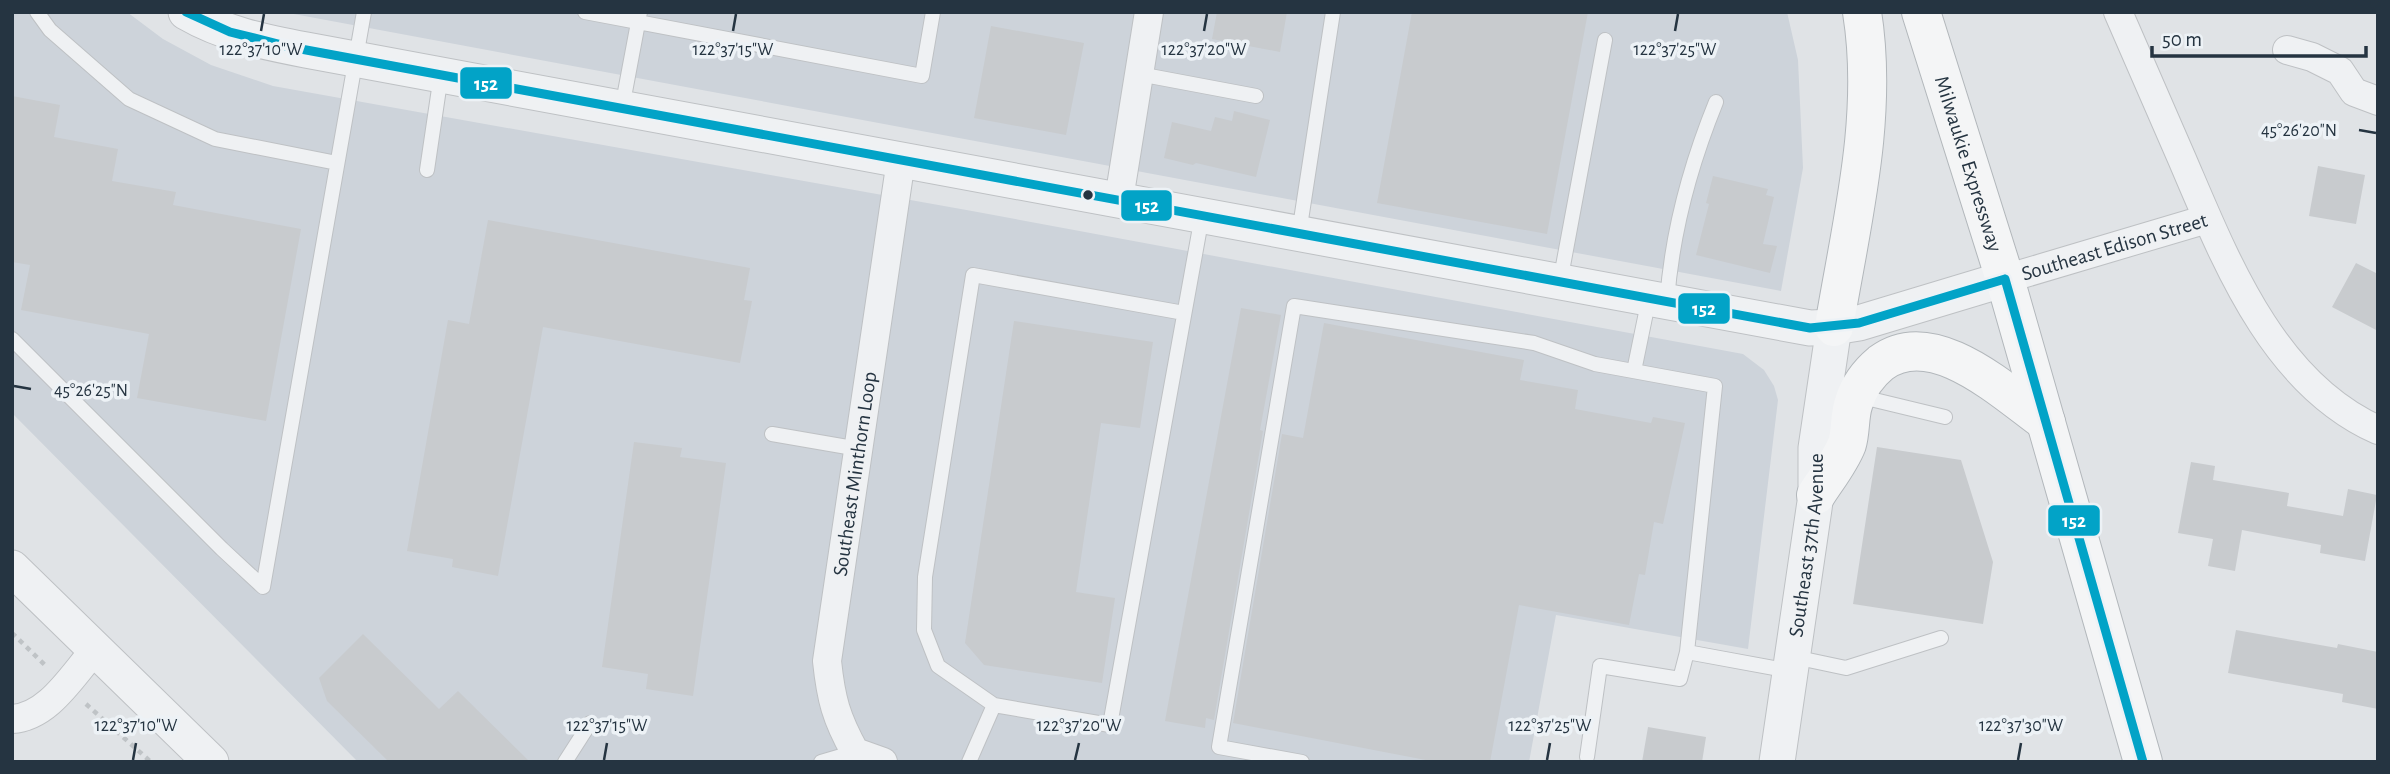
<svg xmlns="http://www.w3.org/2000/svg" width="2390" height="774" viewBox="0 0 2390 774" font-family="'Alegreya Sans',sans-serif">
  <style>
    .built { fill: #cdd3da }
    .building { fill: #c8cbce }
    .lines { fill: none; stroke-linecap: round; stroke-linejoin: round }
    .service-casing { stroke: #bec1c4; stroke-width: 16 }
    .minor-casing { stroke: #bec1c4; stroke-width: 30 }
    .tertiary-casing { stroke: #bec1c4; stroke-width: 37 }
    .trunk-casing { stroke: #b2b7bb; stroke-width: 40 }
    .path { stroke: #bfc3c6; stroke-width: 4.5; stroke-dasharray: 5 5; stroke-linecap: butt }
    .service { stroke: #eff1f3; stroke-width: 14 }
    .minor { stroke: #eff1f3; stroke-width: 28 }
    .tertiary { stroke: #eff1f3; stroke-width: 35 }
    .trunk { stroke: #f4f5f6; stroke-width: 38 }
    .bus-1-casing { stroke: #edf2f6; stroke-width: 14 }
    .bus-1 { stroke: #02a3c7; stroke-width: 9 }
    .ticks { fill: none; stroke: #253441; stroke-width: 2.5 }
    .bus-dot { fill: #253441; stroke: #edf2f6; stroke-width: 2.5 }
    .labels { text-anchor: middle; dominant-baseline: central; stroke-width: 7; stroke-linejoin: round; paint-order: stroke }
    .street-label { font-size: 21px; fill: #253441; stroke: #edf2f6 }
    .ticks-label { font-size: 18px; text-anchor: middle; fill: #253441; stroke: #edf2f6; stroke-width: 7; stroke-linejoin: round; paint-order: stroke }
    .line-badge { stroke: #edf2f6; stroke-width: 2.5 }
    .badge-label { font-size: 19px; text-anchor: middle; font-weight: bold; fill: #fff }
  </style>
  <rect width="100%" height="100%" fill="#e0e3e6"/>
  <path class="built" d="M12 12H127L163 39 211 65 273 86 972 211 1743 354 1764 370 1774 386 1778 400 1748 649 1556 615 1529 762H358L12 413Z
    M283 12H1787L1798 60 1803 168 1781 291Z"/>
  <path class="building" d="M1217 12H1287L1280 52 1212 39Z
    M1412 12H1588L1547 234 1377 203Z
    M991 26 1084 43 1066 135 974 118Z
    M12 96 60 105 54 137 118 149 112 181 176 192 173 205 301 229 266 421 137 398 149 334 21 310 30 265 12 262Z
    M1234 111 1270 120 1256 177 1196 163 1193 165 1164 158 1172 122 1211 131 1215 117 1232 121Z
    M2318 166 2365 175 2356 224 2309 216Z
    M1713 176 1768 189 1766 195 1774 197 1763 244 1777 246 1770 273 1696 255 1709 204 1706 203Z
    M488 220 750 268 744 300 752 301 740 363 543 327 498 576 452 567 453 559 407 551 448 320 469 324Z
    M2356 263 2378 274V331L2332 307Z
    M1241 308 1281 315 1260 430 1263 431 1214 720 1206 718 1205 728 1165 721Z
    M1014 321 1153 342 1140 428 1101 423 1076 592 1115 598 1102 683 984 665 965 643Z
    M1324 323 1524 360 1520 380 1578 390 1575 409 1651 423 1653 417 1685 423 1663 524 1654 522 1645 575 1639 574 1629 625 1519 605 1490 762H1436L1233 723 1282 434 1303 438Z
    M634 442 682 448 680 457 726 463 693 696 646 689 648 674 602 667Z
    M1877 447 1961 460 1993 562 1983 624 1853 604Z
    M2191 462 2215 466 2213 480 2289 493 2287 506 2343 516 2348 489 2377 495 2365 561 2320 553 2321 545 2242 530 2235 571 2208 566 2213 539 2178 533Z
    M2236 630 2337 648 2338 644 2378 652V709L2342 702 2343 694 2228 673Z
    M363 634 439 709 458 691 530 762H389L327 701 319 678Z
    M1648 727 1706 737 1702 762H1642Z"/>
  <g class="lines">
    <g class="service-casing">
      <path id="service" d="M37 12 50 30 129 99 215 139 337 163
        M585 12 922 76 933 12
        M1139 74 1256 96
        M622 108 640 12
        M427 170 441 75
        M1299 233 1333 12
        M1560 282 1605 40
        M1667 301C1672 233 1690 166 1716 102
        M1184 313 973 275 925 577 924 630 938 666 994 705 1110 725 1202 216
        M12 339 222 549 263 587 364 12
        M1634 371 1649 298
        M1858 396 1945 417
        M772 434 859 449
        M1794 657 1846 668 1941 638
        M1587 757 1600 666 1680 679 1687 652 1790 671
        M565 762 590 723
        M821 762 855 752 856 754
        M969 762 994 705
        M1302 762 1219 747 1294 306 1534 343 1595 364 1715 386 1687 652"/>
    </g>
    <g class="minor-casing">
      <g id="minor">
        <path d="M2118 12C2139 61 2161 110 2182 159 2225 259 2272 383 2378 430"/>
        <path d="M2287 50 2312 57 2340 71 2354 92 2378 101"/>
        <path d="M1119 199 1149 12"/>
        <path id="s1" d="M2005 279 2207 219"/>
        <path d="M12 719C49 717 73 674 95 650"/>
        <path id="s2" d="M883 762 855 752C836 718 831 699 827 661L901 160"/>
      </g>
    </g>
    <g class="tertiary-casing">
      <g id="tertiary">
        <path d="M186 12C224 34 264 42 306 50L1810 328 1834 327 1859 323 2005 279"/>
        <path d="M12 568 211 762"/>
        <path id="s3" d="M1777 762 1816 495V448L1834 327"/>
      </g>
    </g>
    <g class="trunk-casing">
      <g id="trunk">
        <path id="s4" d="M1921 12 2005 279 2143 762"/>
        <path d="M1834 327C1851 224 1879 117 1862 12"/>
        <path d="M1816 495C1826 479 1840 462 1847 444 1851 431 1849 415 1854 402 1859 386 1869 373 1881 363 1933 324 2004 392 2046 422"/>
      </g>
    </g>
    <path class="path" d="M12 633 47 667
      M86 704 151 762"/>
    <use href="#service" class="service"/>
    <use href="#minor" class="minor"/>
    <use href="#tertiary" class="tertiary"/>
    <use href="#trunk" class="trunk"/>
    <g class="bus-1-casing">
      <path id="bus-1" d="M186 12 230 32 290 47 1810 328 1859 323 2005 279
        M2005 279 2143 762"/>
    </g>
    <use href="#bus-1" class="bus-1"/>
  </g>
  <path class="ticks" d="M261 31 264 14M733 31 736 14M1204 31 1207 14M1675 31 1678 14M2359 130 2376 133M14 386 31 389M133 760 136 743M604 760 607 743M1075 760 1079 743M1547 760 1550 743M2018 760 2021 743"/>
  <circle class="bus-dot" cx="1088" cy="195" r="6"/>
  <g class="labels">
    <g class="street-label">
      <text stroke="none"><textPath href="#s4" startOffset="159">Milwaukie Expressway</textPath></text>
      <text stroke="none"><textPath href="#s1" startOffset="114">Southeast Edison Street</textPath></text>
      <text stroke="none"><textPath href="#s2" startOffset="315">Southeast Minthorn Loop</textPath></text>
      <text stroke="none"><textPath href="#s3" startOffset="219">Southeast 37th Avenue</textPath></text>
    </g>
  </g>
  <g class="ticks-label">
    <text x="261" y="55">122°37'10"W</text>
    <text x="733" y="55">122°37'15"W</text>
    <text x="1204" y="55">122°37'20"W</text>
    <text x="1675" y="55">122°37'25"W</text>
    <text x="2299" y="136">45°26'20"N</text>
    <text x="91" y="396">45°26'25"N</text>
    <text x="136" y="731">122°37'10"W</text>
    <text x="607" y="731">122°37'15"W</text>
    <text x="1079" y="731">122°37'20"W</text>
    <text x="1550" y="731">122°37'25"W</text>
    <text x="2021" y="731">122°37'30"W</text>
  </g>
  <g class="line-badge">
    <rect x="459" y="66" width="54" height="34" rx="7" fill="#02a3c7"/>
    <rect x="1120" y="189" width="53" height="33" rx="7" fill="#02a3c7"/>
    <rect x="1677" y="292" width="54" height="33" rx="7" fill="#02a3c7"/>
    <rect x="2047" y="504" width="54" height="33" rx="7" fill="#02a3c7"/>
  </g>
  <g class="badge-label">
    <text x="486" y="90">152</text>
    <text x="1147" y="212">152</text>
    <text x="1704" y="315">152</text>
    <text x="2074" y="527">152</text>
  </g>
  <rect width="2390" height="774" fill="none" stroke="#253441" stroke-width="28"/>
  <path d="M2152 46v10h214v-10" fill="none" stroke="#253441" stroke-width="3.5"/>
  <text x="2162" y="46" font-size="21" fill="#253441" stroke="#edf2f6" stroke-width="5" paint-order="stroke">50 m</text>
</svg>
